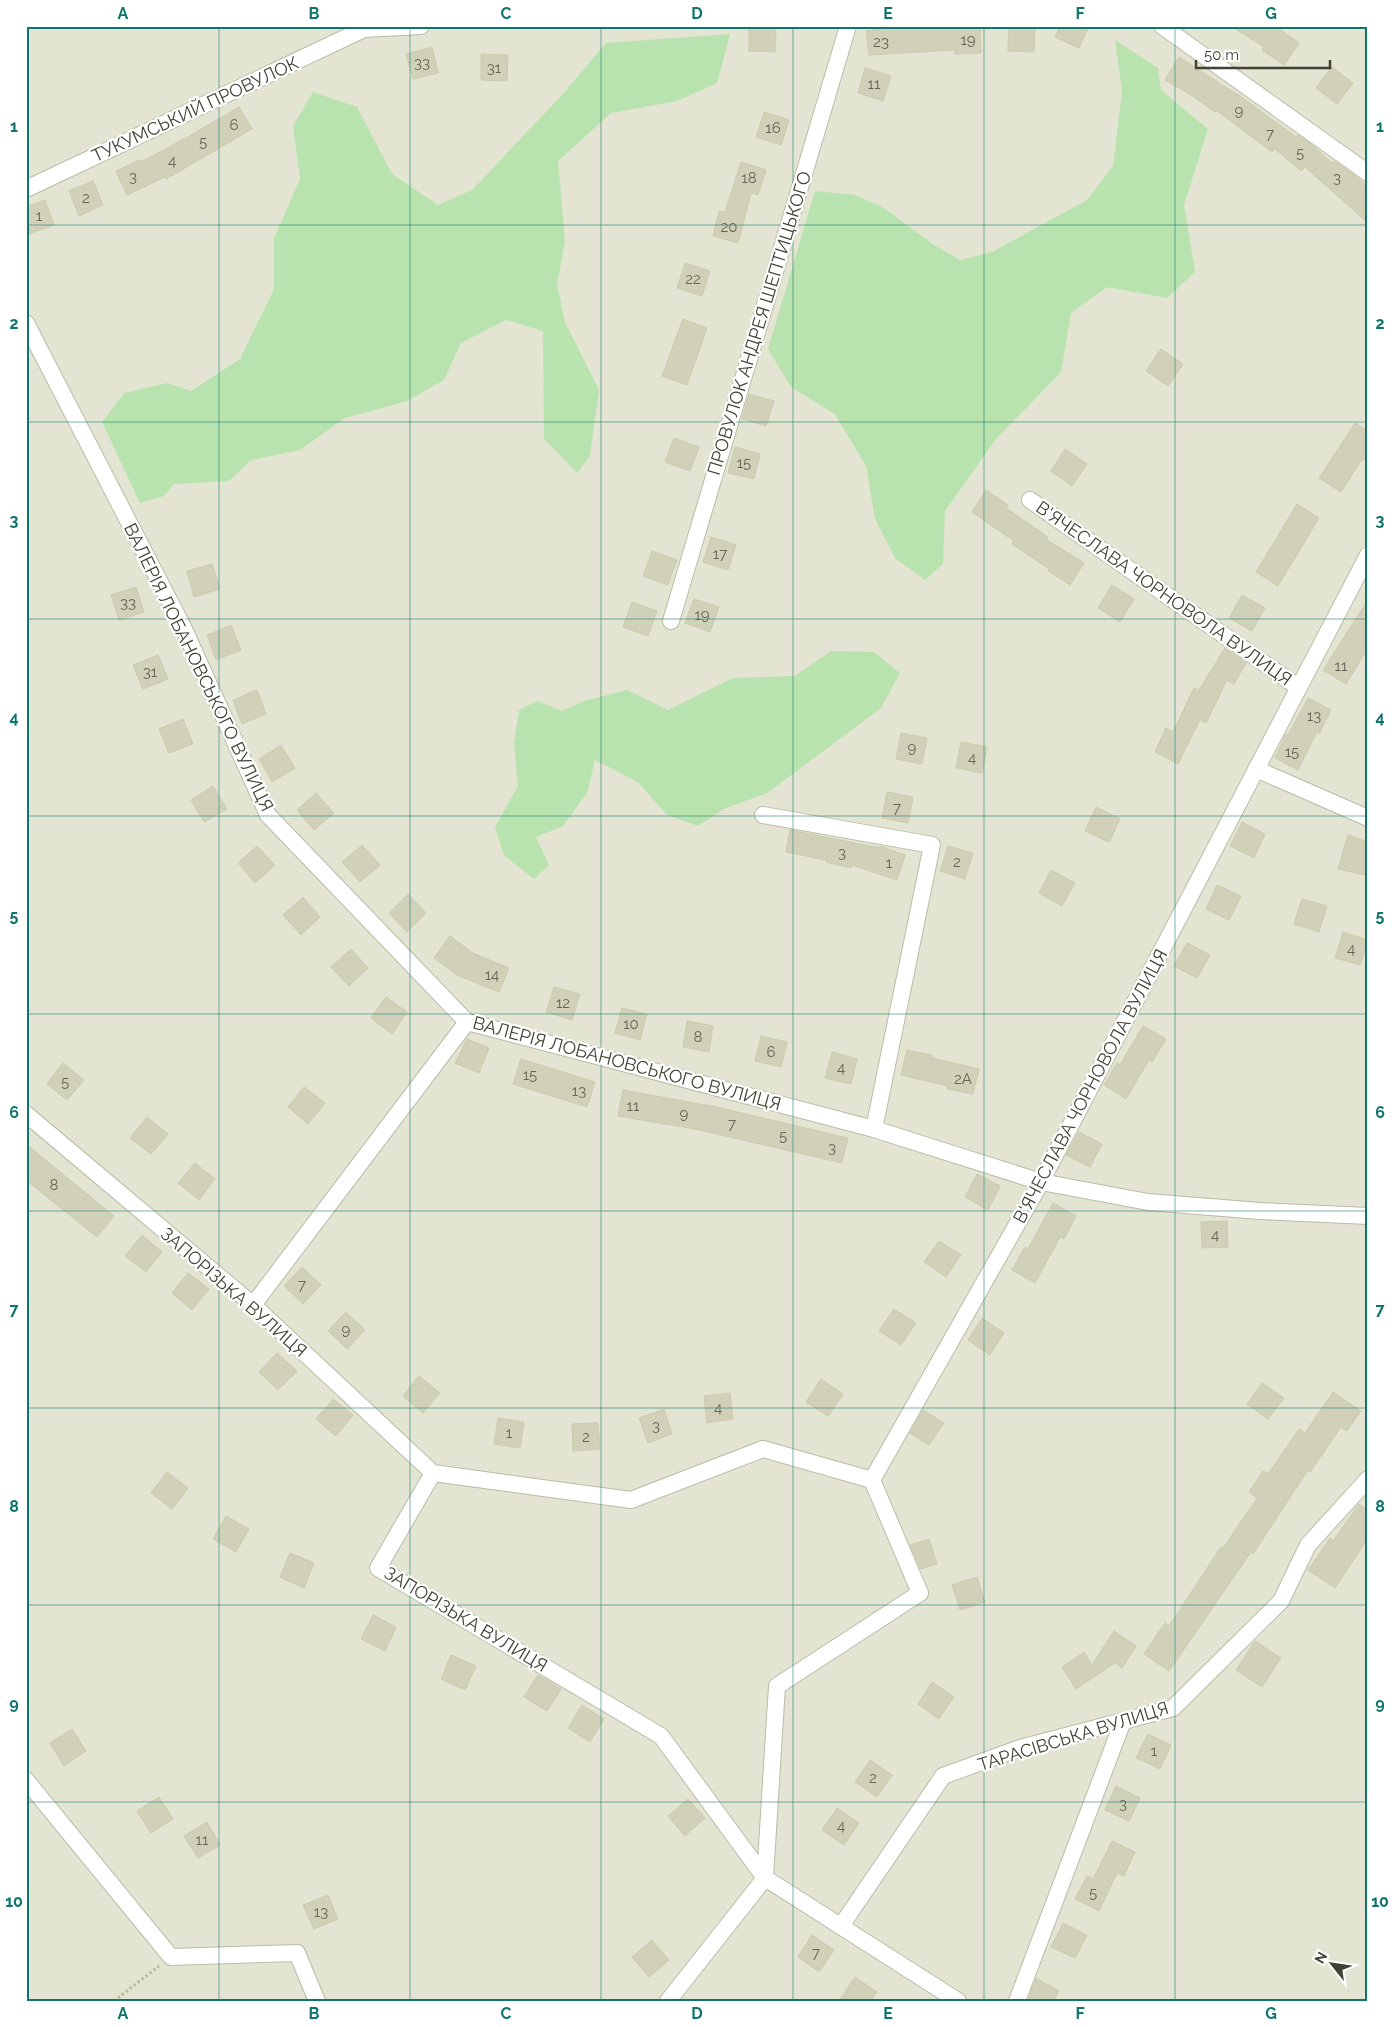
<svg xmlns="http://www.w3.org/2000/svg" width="1394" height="2027" viewBox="0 0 1394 2027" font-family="Raleway,sans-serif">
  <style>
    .residential { fill: #e3e4d2 }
    .green { fill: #b8e3ae }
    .building { fill: #d1d1ba; stroke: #cccbad }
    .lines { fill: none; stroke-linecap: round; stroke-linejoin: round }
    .street-casing { stroke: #bbbba7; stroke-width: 18 }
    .path { stroke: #bcbc99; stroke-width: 3; stroke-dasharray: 2.5 2.5; stroke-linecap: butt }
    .street { stroke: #fff; stroke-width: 16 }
    .grid { fill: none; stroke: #0f766e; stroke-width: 1; stroke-opacity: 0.55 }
    .labels { text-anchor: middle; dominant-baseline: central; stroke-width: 4.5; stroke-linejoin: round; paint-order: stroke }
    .number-label { font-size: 15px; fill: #666656 }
    .street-label { font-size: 18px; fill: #424234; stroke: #fff }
    .neatline { fill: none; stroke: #0f766e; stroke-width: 2 }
    .grid-label { font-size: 16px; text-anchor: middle; font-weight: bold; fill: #0f766e }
  </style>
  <rect width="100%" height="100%" fill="#f0f1e3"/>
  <path class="residential" d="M26 26H1368V2001H26Z"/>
  <path class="green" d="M730 34 717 83 677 101 611 113 558 161 565 241 557 285 565 322 599 390 590 456 577 473 544 439 543 331 506 320 461 343 444 380 407 401 345 418 300 450 251 460 229 481 174 484 164 496 140 503 102 422 124 393 167 383 191 391 240 359 274 289V238L300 179 293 126 313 92 357 107 392 174 438 205 472 190 563 94 606 43Z
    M1115 40 1158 68 1161 90 1208 129 1184 205 1195 272 1167 298 1107 287 1071 313 1061 372 996 439 945 511 943 564 925 580 895 558 875 519 866 466 835 414 791 387 768 349 815 191 855 195 884 208 934 245 960 260 992 252 1087 200 1113 166 1122 91Z
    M831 651 874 652 900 673 881 708 798 770 767 793 724 809 698 826 667 815 638 782 595 760 587 793 563 826 536 837 549 865 534 879 504 855 495 827 518 786 514 744 519 710 537 701 562 711 584 701 627 690 668 710 733 678 795 676Z"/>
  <path class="building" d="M749 26H776L775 52 749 51Z
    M900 26H935V28L980 26 981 53 955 54V50L869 55 866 31Z
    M1009 26H1035L1034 52 1008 51Z
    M1060 26H1089L1079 48 1055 37Z
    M1231 26H1275L1299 43 1284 65 1262 50 1264 47Z
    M432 47 438 73 413 79 406 54Z
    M481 54 508 55 507 81 481 80Z
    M1179 57 1236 94V93L1296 137 1298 135 1311 144 1332 163 1334 161 1354 175 1368 187V223L1305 167 1301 171 1275 149 1272 152 1216 110 1215 112 1188 93 1165 80Z
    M1332 67 1353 83 1337 104 1316 88Z
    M865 68 891 76 883 101 858 93Z
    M239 107 252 129 166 179 165 177 127 195 116 171 140 160 141 162 186 138Z
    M764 112 789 120 781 145 756 137Z
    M741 162 766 170 758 195 751 193 738 243 713 236 719 211 725 212Z
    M93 181 103 205 79 216 69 191Z
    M45 200 54 225 29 234 26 225V207Z
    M685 263 710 271 702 296 677 288Z
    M683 319 707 328 687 385 662 376Z
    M1161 349 1183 364 1168 386 1146 371Z
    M749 394 774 401 766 426 742 419Z
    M1355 423 1368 431V462L1362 459 1341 492 1319 478Z
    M674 438 699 447 690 471 665 462Z
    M735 447 760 454 754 479 728 473Z
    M1065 449 1087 464 1072 486 1051 471Z
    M986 490 1008 505 1006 508 1048 537 1047 540 1084 563 1070 585 1048 571 1049 569 1012 544 1014 541 972 512Z
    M1297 504 1319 518 1278 586 1256 572Z
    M711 537 736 545 728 570 703 562Z
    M652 551 677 560 668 585 643 576Z
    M212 564 220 589 194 597 187 571Z
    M1112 585 1134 599 1120 622 1098 608Z
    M136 587 144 612 119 620 111 595Z
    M1242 595 1265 608 1252 631 1229 618Z
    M694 599 719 607 710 632 685 623Z
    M1368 600V648L1346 684 1323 670Z
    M632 602 657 611 648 636 623 627Z
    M231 625 241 650 216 660 207 635Z
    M1225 648 1246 663 1234 684 1227 680 1206 723 1200 720 1178 764 1155 752 1166 728 1173 732 1194 688 1199 690Z
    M158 655 168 679 143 689 133 665Z
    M257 690 266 714 242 724 233 700Z
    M1308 698 1331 710 1319 734 1317 732 1298 770 1275 758 1286 734 1288 735Z
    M183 719 193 744 169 753 159 729Z
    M901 733 927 738 922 764 896 759Z
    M961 742 987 747 982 773 956 768Z
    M281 745 295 768 272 782 259 759Z
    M213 786 227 809 204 822 191 800Z
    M887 792 913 797 908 823 882 818Z
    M316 793 334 813 314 830 297 810Z
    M1096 807 1120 819 1109 842 1085 831Z
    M1242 822 1265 834 1254 858 1230 846Z
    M790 830 880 848V846L905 855 897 880 852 865 851 868 826 862V860L786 852Z
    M1348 835 1368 842V864L1365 875 1338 869Z
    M362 845 380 865 360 882 342 862Z
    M257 846 275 865 255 883 238 863Z
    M948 846 973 853 965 879 940 871Z
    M1051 870 1075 883 1062 906 1039 893Z
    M1217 885 1241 896 1229 920 1206 909Z
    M408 894 426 913 407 932 389 913Z
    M303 897 320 917 301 935 283 915Z
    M1302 899 1327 906 1319 932 1294 924Z
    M1343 932 1368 940 1360 965 1335 958Z
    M450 936 473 953 509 968 499 992 459 976 434 958Z
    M1187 943 1210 955 1197 978 1174 966Z
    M351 949 368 968 349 986 331 967Z
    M554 987 580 994 572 1020 546 1012Z
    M386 997 407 1012 392 1034 371 1018Z
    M622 1008 647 1014 640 1040 615 1033Z
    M687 1021 713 1026 709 1052 683 1047Z
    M1143 1026 1166 1039 1152 1062 1149 1060 1126 1099 1104 1085 1117 1063 1120 1065Z
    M761 1036 787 1042 781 1067 755 1061Z
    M467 1039 489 1048 479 1073 455 1063Z
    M907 1050 932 1055V1058L979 1069 973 1094 947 1089 948 1086 901 1075Z
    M832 1052 857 1059 851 1084 825 1078Z
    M521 1059 595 1082 587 1107 513 1084Z
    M63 1063 84 1080 67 1100 47 1084Z
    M304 1087 325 1103 308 1124 288 1107Z
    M623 1090 716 1107 848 1138 842 1163 695 1129 618 1116Z
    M147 1117 168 1134 151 1154 130 1138Z
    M1079 1132 1102 1144 1090 1167 1066 1155Z
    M26 1144 114 1216 97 1237 26 1180Z
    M195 1163 215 1179 199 1200 178 1183Z
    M977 1174 1000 1186 988 1210 965 1197Z
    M1053 1203 1076 1216 1064 1239 1060 1237 1035 1283 1012 1270 1025 1247 1028 1249Z
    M1227 1221 1228 1247 1202 1248 1201 1222Z
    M142 1235 162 1252 146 1272 125 1256Z
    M939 1241 961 1255 946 1277 924 1262Z
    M302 1267 321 1285 303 1304 284 1286Z
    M188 1273 209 1289 192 1310 172 1293Z
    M894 1309 916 1323 901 1345 879 1331Z
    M346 1312 365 1330 347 1349 328 1331Z
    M982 1318 1004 1333 990 1355 968 1340Z
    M277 1353 297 1371 278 1390 259 1372Z
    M419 1376 440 1393 423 1413 403 1396Z
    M821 1379 843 1394 828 1416 806 1402Z
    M1262 1383 1284 1398 1268 1419 1247 1404Z
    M1333 1392 1361 1411 1347 1431 1341 1427 1310 1472 1308 1470 1253 1554 1251 1552 1169 1671 1144 1654 1165 1623 1169 1626 1221 1547 1223 1548 1257 1498 1249 1492 1263 1471 1268 1474 1299 1429 1305 1433Z
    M730 1393 733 1419 707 1423 704 1396Z
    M333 1399 353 1415 336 1436 316 1419Z
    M664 1409 672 1434 648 1443 639 1418Z
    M923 1410 944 1423 929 1445 910 1433Z
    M498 1418 524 1422 520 1448 494 1444Z
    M598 1423 600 1449 573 1451 572 1424Z
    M167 1472 188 1488 172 1509 151 1493Z
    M1359 1504 1368 1510V1538L1335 1588 1308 1570 1330 1538 1333 1541Z
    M226 1516 249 1529 236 1552 213 1539Z
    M929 1539 937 1564 921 1569 910 1545Z
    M290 1553 314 1563 304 1588 280 1577Z
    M977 1577 985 1602 960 1610 952 1585Z
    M373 1615 396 1627 385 1651 361 1639Z
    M1114 1631 1136 1646 1122 1668 1115 1663 1076 1689 1062 1667 1084 1652 1092 1665Z
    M1255 1641 1281 1658 1262 1687 1236 1670Z
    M451 1655 476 1666 465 1690 441 1679Z
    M538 1675 561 1689 547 1711 524 1697Z
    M932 1682 954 1697 939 1719 918 1704Z
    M582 1705 604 1719 590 1742 568 1728Z
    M72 1729 86 1751 64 1766 50 1743Z
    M1148 1734 1171 1745 1160 1769 1136 1758Z
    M870 1760 892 1775 877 1797 855 1782Z
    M1116 1786 1140 1798 1129 1821 1105 1810Z
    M159 1797 173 1819 151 1833 137 1811Z
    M688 1799 705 1818 685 1836 668 1816Z
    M837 1808 859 1823 844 1845 822 1830Z
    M207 1822 220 1845 198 1858 184 1836Z
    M1112 1841 1135 1852 1124 1876 1117 1873 1099 1911 1075 1899 1087 1876 1093 1879Z
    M328 1895 338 1919 314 1929 303 1905Z
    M1063 1923 1087 1935 1075 1958 1051 1947Z
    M812 1935 834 1950 819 1972 798 1957Z
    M652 1940 669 1960 649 1977 632 1957Z
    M855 1977 877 1992 871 2001H839Z
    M1036 1978 1059 1991 1053 2001H1028Z"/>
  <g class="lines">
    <g class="street-casing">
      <path id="street" d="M1162 26 1368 173
        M26 189 364 29 421 26
        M26 323 184 629 268 815 467 1022 874 1129 1041 1182 1148 1202 1260 1211 1368 1216
        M1030 500 1298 687
        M671 621 848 26
        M1256 769 1368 818
        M763 815 932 845 874 1129
        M26 1114 253 1305 433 1473 378 1568 661 1736 765 1878 958 2001
        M253 1305 467 1022
        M433 1473 631 1500 763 1449 872 1480 920 1593 777 1686 765 1878 668 2001
        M872 1480 1041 1182 1368 555
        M26 1780 171 1957 297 1953 317 2001
        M841 1926 943 1776 1020 1748 1173 1708 1281 1601 1308 1545 1368 1479
        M1017 2001 1123 1721"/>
    </g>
    <path class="path" d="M114 2001 159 1966"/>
    <use href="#street" class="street"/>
  </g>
  <path class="grid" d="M219 26V2001M410 26V2001M601 26V2001M793 26V2001M984 26V2001M1175 26V2001M26 225H1368M26 422H1368M26 619H1368M26 816H1368M26 1014H1368M26 1211H1368M26 1408H1368M26 1605H1368M26 1802H1368"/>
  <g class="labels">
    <g class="number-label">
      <text x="968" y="40">19</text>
      <text x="881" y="42">23</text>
      <text x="422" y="63">33</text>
      <text x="494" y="68">31</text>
      <text x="874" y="84">11</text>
      <text x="1239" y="111">9</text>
      <text x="234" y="125">6</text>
      <text x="773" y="128">16</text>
      <text x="1270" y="134">7</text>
      <text x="203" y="142">5</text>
      <text x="1300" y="153">5</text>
      <text x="172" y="161">4</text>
      <text x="133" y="177">3</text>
      <text x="749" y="178">18</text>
      <text x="1337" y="178">3</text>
      <text x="86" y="198">2</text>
      <text x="39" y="216">1</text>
      <text x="729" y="227">20</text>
      <text x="693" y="279">22</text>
      <text x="744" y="463">15</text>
      <text x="720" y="554">17</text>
      <text x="128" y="603">33</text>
      <text x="702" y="615">19</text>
      <text x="1341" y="666">11</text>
      <text x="150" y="672">31</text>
      <text x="1314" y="716">13</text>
      <text x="912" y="748">9</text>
      <text x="1292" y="752">15</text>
      <text x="972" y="758">4</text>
      <text x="897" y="808">7</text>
      <text x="842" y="853">3</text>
      <text x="957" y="862">2</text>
      <text x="889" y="863">1</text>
      <text x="1351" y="949">4</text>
      <text x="492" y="975">14</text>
      <text x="563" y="1003">12</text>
      <text x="631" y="1024">10</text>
      <text x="698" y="1037">8</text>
      <text x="771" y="1052">6</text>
      <text x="841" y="1068">4</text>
      <text x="530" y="1075">15</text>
      <text x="963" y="1079">2А</text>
      <text x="65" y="1082">5</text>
      <text x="579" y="1091">13</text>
      <text x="633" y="1106">11</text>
      <text x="684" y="1114">9</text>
      <text x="732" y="1124">7</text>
      <text x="783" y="1136">5</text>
      <text x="832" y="1148">3</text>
      <text x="54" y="1185">8</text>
      <text x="1215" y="1235">4</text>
      <text x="302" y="1285">7</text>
      <text x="346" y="1330">9</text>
      <text x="718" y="1408">4</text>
      <text x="656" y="1426">3</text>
      <text x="509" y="1433">1</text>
      <text x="586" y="1437">2</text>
      <text x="1154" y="1751">1</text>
      <text x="873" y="1778">2</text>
      <text x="1123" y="1804">3</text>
      <text x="841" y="1826">4</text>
      <text x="202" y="1840">11</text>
      <text x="1093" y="1893">5</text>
      <text x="321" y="1912">13</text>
      <text x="816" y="1953">7</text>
    </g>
    <g class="street-label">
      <text transform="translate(195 109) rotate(-25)">ТУКУМСЬКИЙ ПРОВУЛОК</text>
      <text transform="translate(759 323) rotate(-73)">ПРОВУЛОК АНДРЕЯ ШЕПТИЦЬКОГО</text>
      <text transform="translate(1164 593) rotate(35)">В'ЯЧЕСЛАВА ЧОРНОВОЛА ВУЛИЦЯ</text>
      <text transform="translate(199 667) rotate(64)">ВАЛЕРІЯ ЛОБАНОВСЬКОГО ВУЛИЦЯ</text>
      <text transform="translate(627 1063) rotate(15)">ВАЛЕРІЯ ЛОБАНОВСЬКОГО ВУЛИЦЯ</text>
      <text transform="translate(1090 1086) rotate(-62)">В'ЯЧЕСЛАВА ЧОРНОВОЛА ВУЛИЦЯ</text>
      <text transform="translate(234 1292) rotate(41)">ЗАПОРІЗЬКА ВУЛИЦЯ</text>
      <text transform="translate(466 1619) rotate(31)">ЗАПОРІЗЬКА ВУЛИЦЯ</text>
      <text transform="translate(1073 1736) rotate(-17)">ТАРАСІВСЬКА ВУЛИЦЯ</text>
    </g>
  </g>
  <rect width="1394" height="2027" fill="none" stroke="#ffffff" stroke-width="55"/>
  <g transform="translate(1332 1964) rotate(300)" stroke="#ffffff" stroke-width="4" paint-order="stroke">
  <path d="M0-4L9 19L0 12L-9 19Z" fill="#424234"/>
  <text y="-8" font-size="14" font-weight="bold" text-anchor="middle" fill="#424234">N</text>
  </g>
  <path d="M1196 60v8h134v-8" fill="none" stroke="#424234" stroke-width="2.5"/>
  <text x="1204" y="60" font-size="15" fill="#424234" stroke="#ffffff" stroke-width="4" paint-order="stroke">50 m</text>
  <rect x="28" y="28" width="1338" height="1972" class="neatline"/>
  <g class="grid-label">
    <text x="123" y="19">A</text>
    <text x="314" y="19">B</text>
    <text x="506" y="19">C</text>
    <text x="697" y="19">D</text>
    <text x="888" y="19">E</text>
    <text x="1080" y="19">F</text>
    <text x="1271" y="19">G</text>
    <text x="14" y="132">1</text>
    <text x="1380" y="132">1</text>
    <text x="14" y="329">2</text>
    <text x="1380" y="329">2</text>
    <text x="14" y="526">3</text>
    <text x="1380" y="526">3</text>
    <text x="14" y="723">4</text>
    <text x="1380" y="723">4</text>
    <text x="14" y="921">5</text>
    <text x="1380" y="921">5</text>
    <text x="14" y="1118">6</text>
    <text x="1380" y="1118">6</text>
    <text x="14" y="1315">7</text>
    <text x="1380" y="1315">7</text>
    <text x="14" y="1512">8</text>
    <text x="1380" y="1512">8</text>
    <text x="14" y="1709">9</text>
    <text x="1380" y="1709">9</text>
    <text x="14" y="1907">10</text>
    <text x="1380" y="1907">10</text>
    <text x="123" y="2019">A</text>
    <text x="314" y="2019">B</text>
    <text x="506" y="2019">C</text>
    <text x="697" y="2019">D</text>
    <text x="888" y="2019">E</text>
    <text x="1080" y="2019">F</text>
    <text x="1271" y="2019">G</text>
  </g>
</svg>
